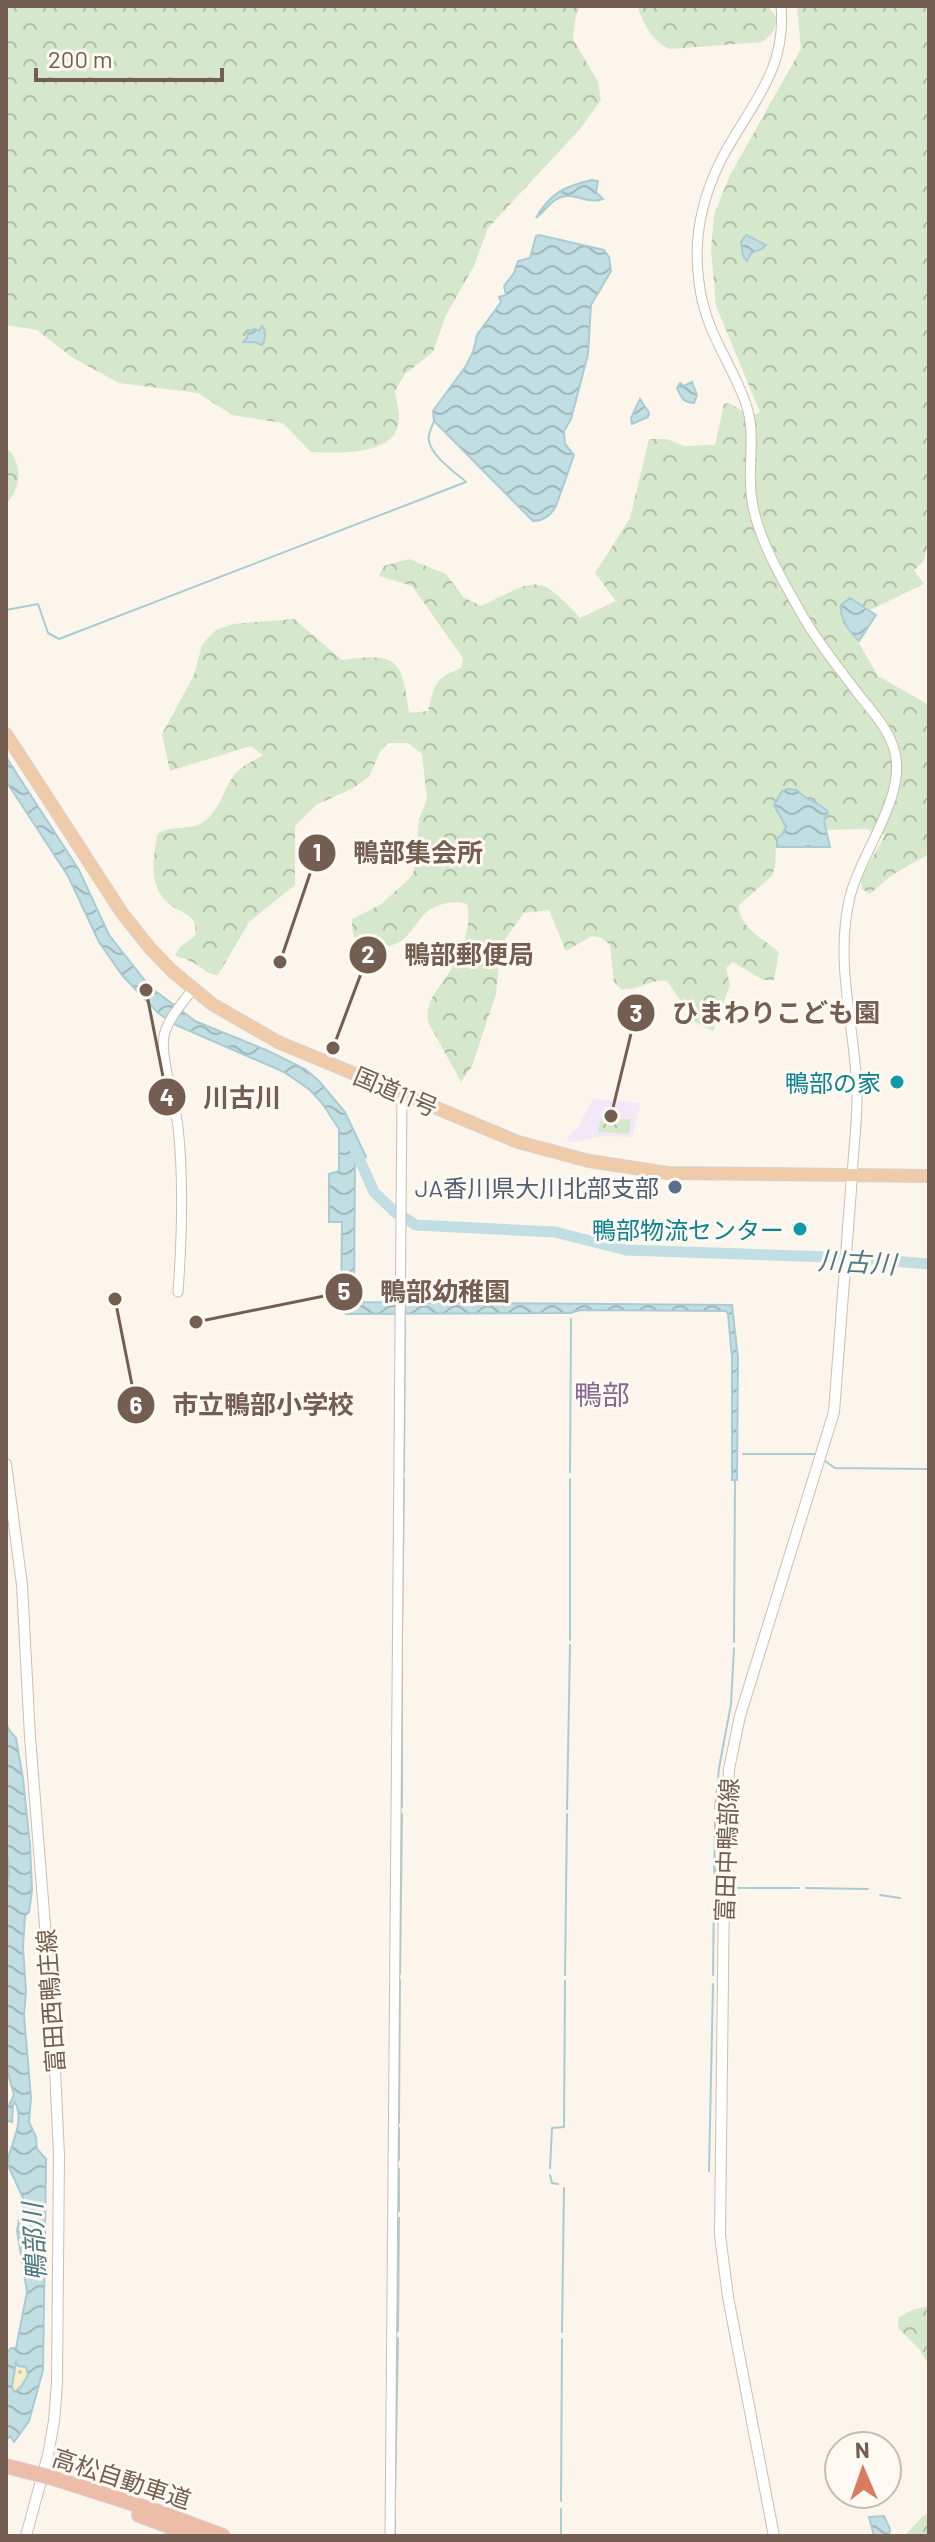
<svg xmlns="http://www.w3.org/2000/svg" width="935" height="2542" viewBox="0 0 935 2542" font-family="Barlow,'Noto Sans JP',sans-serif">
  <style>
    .education { fill: #f2e8f8 }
    .forest { fill: url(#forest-crowns) }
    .sand { fill: url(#sand-dots) }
    .water { fill: url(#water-waves); stroke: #a9ccd4; stroke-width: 2; fill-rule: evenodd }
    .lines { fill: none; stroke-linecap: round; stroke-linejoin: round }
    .stream { stroke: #a9ccd4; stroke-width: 2 }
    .river { stroke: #c1dee3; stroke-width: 11 }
    .tertiary-casing { stroke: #ccbeb2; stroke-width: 11 }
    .secondary-casing { stroke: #cfbeb0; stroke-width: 12 }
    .trunk-casing { stroke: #d8d2ce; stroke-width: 14 }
    .motorway-casing { stroke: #d8d2ce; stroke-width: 16 }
    .tertiary { stroke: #fff; stroke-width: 9 }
    .secondary { stroke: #fff; stroke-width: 10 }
    .trunk { stroke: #f0cbaa; stroke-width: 12 }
    .motorway { stroke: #eebda9; stroke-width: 14 }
    .motorway-bridge-casing { stroke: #d8d2ce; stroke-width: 16; stroke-linecap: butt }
    .motorway-bridge { stroke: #eebda9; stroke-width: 14 }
    .culture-dot { fill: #0f9aa8; stroke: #fef9f2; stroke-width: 3 }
    .service-dot { fill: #5c6f8a; stroke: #fef9f2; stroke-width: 3 }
    .labels { text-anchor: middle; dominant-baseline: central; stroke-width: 6; stroke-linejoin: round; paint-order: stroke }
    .culture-label { font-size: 24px; fill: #0d838f; stroke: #fef9f2; text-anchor: end }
    .street-label { font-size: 24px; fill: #745e51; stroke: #fef9f2 }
    .service-label { font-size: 24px; fill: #4e5e75; stroke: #fef9f2; text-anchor: end }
    .water-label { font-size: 26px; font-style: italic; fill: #4c7a85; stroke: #fef9f2 }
    .quarter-label { font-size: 28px; fill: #83698f; stroke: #fef9f2 }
    .leader { fill: none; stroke: #745e51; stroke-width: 3 }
    .callout-dot { fill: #745e51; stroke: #fef9f2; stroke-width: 3 }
    .mark-label { font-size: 24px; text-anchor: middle; font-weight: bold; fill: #fff }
    .callout-label { font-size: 26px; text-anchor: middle; font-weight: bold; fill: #745e51; stroke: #fef9f2; stroke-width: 6; stroke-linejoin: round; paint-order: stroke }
  </style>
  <defs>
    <pattern id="forest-crowns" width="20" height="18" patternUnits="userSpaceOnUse" patternTransform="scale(2)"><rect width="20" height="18" fill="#d6e8cb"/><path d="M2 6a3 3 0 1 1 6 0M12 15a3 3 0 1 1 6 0" fill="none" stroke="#b2bfa7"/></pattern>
    <pattern id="sand-dots" width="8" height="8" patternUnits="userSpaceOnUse" patternTransform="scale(2)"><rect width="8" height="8" fill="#f6edca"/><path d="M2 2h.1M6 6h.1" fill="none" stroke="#ccc3a6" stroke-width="1.8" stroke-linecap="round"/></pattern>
    <pattern id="water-waves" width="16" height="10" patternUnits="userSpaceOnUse" patternTransform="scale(2)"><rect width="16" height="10" fill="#c1dee3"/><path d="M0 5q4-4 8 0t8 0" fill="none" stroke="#a1b7ba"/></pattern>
  </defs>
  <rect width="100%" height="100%" fill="#fbf5ec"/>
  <path class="education" d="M593 1099 641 1103 632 1137 604 1136 569 1143 567 1137 577 1129Z"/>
  <path class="forest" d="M6 6H580L575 20 573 39 598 82 601 100 580 129 488 228 474 266 446 315 433 352 405 374 395 391C396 400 399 409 399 417 400 457 337 453 311 452L283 423 232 415 198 393 119 383 73 358 37 330 6 325Z
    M637 6H768L777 18C775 30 772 35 762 42L671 49C652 43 644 23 637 6Z
    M797 6H929V541L923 562 914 570 924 584 870 610 858 605 840 611 878 676 929 705V854L892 875 870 894 862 889 861 878 885 835 865 829 826 830C817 799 810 799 781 796L774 805 786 827 776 842 775 867 772 876 739 905C738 926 764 940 779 952L774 980H763L733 962 726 968 730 985 713 1031 695 1022 667 981C651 979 638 991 621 989L614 982 610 945 602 938 592 936 566 951 549 910 524 913 501 945 496 994 472 1066 461 1082 428 1022C425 1000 439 989 450 971 462 954 472 924 467 904 455 900 442 903 431 909 421 915 414 929 406 937 401 942 395 944 390 946 363 958 352 948 352 919L380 905 409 879 414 871 419 819 427 799 422 754 408 743H388L381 750 369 777 353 788 316 805 295 826V885L249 922 218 975C206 975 204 968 194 963 188 959 181 959 175 955L180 947 195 936C199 912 180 915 166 901 148 884 154 856 157 835 171 823 191 832 205 821 219 810 223 792 232 778 238 768 253 761 263 755L251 746 170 771 162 734 194 675 202 645 208 638 216 630 233 624 294 619 342 660C398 652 402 659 409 713L428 711C435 684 434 679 461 668L463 658 412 586 379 576 384 566 409 559 446 574 463 597 481 606C535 581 537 570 580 618L616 601 595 573 630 518 649 439H667L684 446 715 445 724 404 728 403 752 416 760 412 716 306 711 250 714 215 730 175 801 49Z
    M6 447C23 463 22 487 6 504Z
    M601 1119H631L629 1134 598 1132Z
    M929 2306V2365L919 2349 898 2328V2318L912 2310Z
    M929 2514V2536H904L923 2516Z"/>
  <path class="sand" d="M16 2362 26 2367 28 2375 21 2387 14 2392 12 2386Z"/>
  <path class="water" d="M592 180 598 181 596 192 603 199C587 205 571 190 557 199 549 204 543 212 536 218 550 193 565 186 592 180Z
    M539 235 604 250 609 257 611 271 591 305 588 354 571 419 564 431 565 444 574 455 556 506C551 515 544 521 533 521L434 421 433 411 466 366 473 352 477 335 501 302 499 297 506 295 504 286 514 273 518 261 530 258 536 236Z
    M746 235 766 245 762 249 751 253 747 261 743 256 741 242Z
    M262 326C266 331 266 340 262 345L254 342H243L247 338 248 331 255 329 259 331Z
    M692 382 697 395 694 403C682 402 682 398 677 388L680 383 684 386Z
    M640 399 649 413 648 417 632 424 631 418Z
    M850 598 876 615 859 641C850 633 839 618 841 605Z
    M6 757 79 870 109 935 150 987 195 1021 266 1050 305 1069 319 1081 345 1112 366 1157 355 1164 354 1302 732 1305 738 1358 737 1480H732V1358L728 1314 726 1311 580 1310 571 1313 346 1314 341 1309 342 1222H329V1174L339 1171V1129L322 1103 310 1090 284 1072 176 1025 158 1013 122 975 99 942 68 876 6 781Z
    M788 789 797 790C805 801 820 802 828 812L824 821 830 847H777V838L782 835 786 827 774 805 782 791Z
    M6 1723 9 1730 16 1738 23 1779 30 1845 32 1890 29 1912 25 1916 23 1947 26 1992 24 2015 31 2098 29 2122 36 2137 37 2149 46 2159V2167L43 2370 29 2421 14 2442 10 2436 6 2441V2354L11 2348H16L27 2292 17 2231 19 2220 22 2222 23 2198 7 2163C11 2143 25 2122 15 2102L13 2105 12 2122 8 2121 6 2124 7 2109 14 2095 8 2073 6 2050V1887L9 1873 6 1844ZM16 2362 18 2366 26 2367 28 2375 21 2387 14 2392 12 2386Z
    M884 2516 890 2529 889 2536H874L869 2517Z"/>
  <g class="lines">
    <path class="stream" d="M6 610 38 604 48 633 59 639 466 482C455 472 432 457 429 441 427 435 432 427 434 421
      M743 1454H815
      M825 1461 835 1468 927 1469
      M404 1472 405 1320
      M570 1472 571 1319
      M402 1639 404 1478
      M570 1640V1479
      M734 1642 735 1480
      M402 1807V1645
      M567 1809 570 1645
      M715 1809 719 1768 731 1704 734 1648
      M714 1868 719 1874
      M729 1877 733 1878V1887L737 1888H799
      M806 1888 868 1889
      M880 1895 900 1898
      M400 1974 402 1814
      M565 1975 567 1814
      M713 1975 715 1816
      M399 2123 400 1980
      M399 2128V2160
      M550 2168 552 2128 564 2127 565 1981
      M709 2171 713 1984
      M550 2175 552 2183 558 2184
      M399 2211V2169
      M398 2331 399 2218
      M562 2332 564 2188
      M395 2498 398 2338
      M561 2501 562 2339
      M395 2536V2506
      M561 2536V2509"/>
    <path class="river" d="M355 1149 374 1192 395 1212 416 1225 555 1232 626 1250 858 1258 929 1264"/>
    <g class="tertiary-casing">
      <path id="tertiary" d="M781 6C787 72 749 106 721 160 702 198 693 240 699 282 705 333 730 359 746 404 756 434 748 462 751 492 754 533 781 577 801 613 817 642 839 668 859 695 873 712 890 731 895 753 906 799 859 854 849 901 836 960 852 1017 856 1075 859 1109 854 1142 852 1176
        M178 1292C182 1237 184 1182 178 1127 175 1103 160 1056 164 1036 167 1020 183 1002 193 989
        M390 2536 402 1094"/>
    </g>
    <g class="secondary-casing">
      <path id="secondary" d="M6 1464 22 1585 30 1737 53 2026 59 2155 57 2383 54 2421 48 2455 26 2536
        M774 2536 728 2297 720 2235 724 1890 729 1769 740 1716 834 1412 852 1176"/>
    </g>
    <g class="trunk-casing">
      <path id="trunk" d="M6 734 122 913 149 947 172 971 212 1004 278 1042 518 1142 589 1161 668 1173 929 1176"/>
    </g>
    <g class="motorway-casing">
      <path id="motorway" d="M53 2478 159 2512 223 2536
        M139 2515 195 2536"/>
    </g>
    <use href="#tertiary" class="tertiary"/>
    <use href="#secondary" class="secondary"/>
    <use href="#trunk" class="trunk"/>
    <use href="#motorway" class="motorway"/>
    <g class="motorway-bridge-casing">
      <path id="motorway-bridge" d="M6 2466 53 2478"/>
    </g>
    <use href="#motorway-bridge" class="motorway-bridge"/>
  </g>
  <g class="culture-dot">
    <circle cx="897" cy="1082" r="8"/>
    <circle cx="800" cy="1229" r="8"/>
  </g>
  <circle class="service-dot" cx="675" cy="1187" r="8"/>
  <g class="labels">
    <g class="culture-label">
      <text x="881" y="1082">鴨部の家</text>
      <text x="784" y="1229">鴨部物流センター</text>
    </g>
    <g class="street-label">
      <text transform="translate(396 1091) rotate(23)">国道11号</text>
      <text transform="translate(726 1850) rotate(-88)">富田中鴨部線</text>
      <text transform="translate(50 2001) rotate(-94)">富田西鴨庄線</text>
      <text transform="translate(122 2478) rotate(18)">高松自動車道</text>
    </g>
    <g class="service-label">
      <text x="659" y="1187">JA香川県大川北部支部</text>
    </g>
    <g class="water-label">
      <text transform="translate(857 1261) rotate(3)">川古川</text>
      <text transform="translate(33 2242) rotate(-93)">鴨部川</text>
    </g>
    <g class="quarter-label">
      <text x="602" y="1394">鴨部</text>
    </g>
  </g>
  <path class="leader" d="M280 962L317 853M333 1048L368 955M611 1116L636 1013M146 990L167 1097M196 1322L344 1292M115 1299L136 1405"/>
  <g class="callout-dot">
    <circle cx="280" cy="962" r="8"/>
    <circle cx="333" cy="1048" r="8"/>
    <circle cx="611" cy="1116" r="8"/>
    <circle cx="146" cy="990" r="8"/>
    <circle cx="196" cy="1322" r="8"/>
    <circle cx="115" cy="1299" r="8"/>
    <circle cx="317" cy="853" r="20"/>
    <circle cx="368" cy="955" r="20"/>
    <circle cx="636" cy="1013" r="20"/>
    <circle cx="167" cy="1097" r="20"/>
    <circle cx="344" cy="1292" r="20"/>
    <circle cx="136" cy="1405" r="20"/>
  </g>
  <g class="mark-label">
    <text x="317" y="861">1</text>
    <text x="368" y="963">2</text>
    <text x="636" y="1022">3</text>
    <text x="167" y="1106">4</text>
    <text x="344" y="1300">5</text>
    <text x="136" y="1414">6</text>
  </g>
  <g class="callout-label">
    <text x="418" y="862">鴨部集会所</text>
    <text x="469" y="964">鴨部郵便局</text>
    <text x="776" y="1022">ひまわりこども園</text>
    <text x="242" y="1107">川古川</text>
    <text x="445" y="1301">鴨部幼稚園</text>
    <text x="263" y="1414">市立鴨部小学校</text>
  </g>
  <rect width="935" height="2542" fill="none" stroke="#745e51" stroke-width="16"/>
  <g transform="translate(863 2470) rotate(358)"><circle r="38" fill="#fef9f2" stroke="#c7bbb2" stroke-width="2"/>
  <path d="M0-6L14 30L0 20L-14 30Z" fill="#d87b5e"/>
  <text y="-12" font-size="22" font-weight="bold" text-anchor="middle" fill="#745e51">N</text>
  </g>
  <path d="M36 68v12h186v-12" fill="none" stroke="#745e51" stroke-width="4"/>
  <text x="48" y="68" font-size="24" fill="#745e51" stroke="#fef9f2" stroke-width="6" paint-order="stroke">200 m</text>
</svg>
